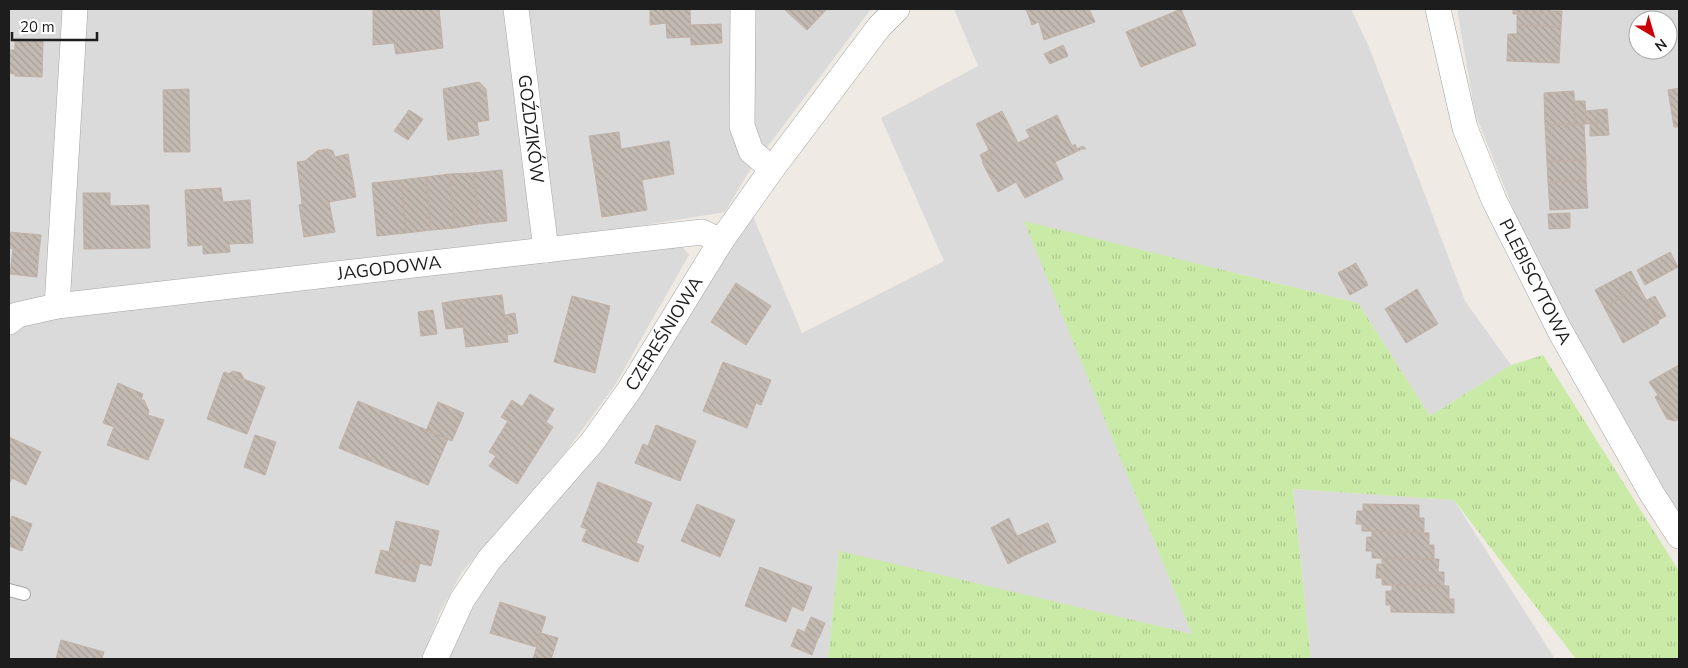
<svg xmlns="http://www.w3.org/2000/svg" width="1688" height="668" viewBox="0 0 1688 668" font-family="'Nunito Sans',sans-serif">
  <style>
    .residential { fill: #dbdada; fill-rule: evenodd }
    .grass { fill: url(#grass-tufts) }
    .building { fill: url(#building-back-hatch); stroke: #c1b0a5 }
    .lines { fill: none; stroke-linecap: round; stroke-linejoin: round }
    .service-casing { stroke: #a4a4a4; stroke-width: 14 }
    .minor-casing { stroke: #a4a4a4; stroke-width: 26 }
    .service { stroke: #fff; stroke-width: 12 }
    .minor { stroke: #fff; stroke-width: 25 }
    .labels { text-anchor: middle; dominant-baseline: central; stroke-width: 5; stroke-linejoin: round; paint-order: stroke }
    .street-label { font-size: 18px; fill: #1d1d1d; stroke: #fff }
  </style>
  <defs>
    <pattern id="grass-tufts" width="24" height="20" patternUnits="userSpaceOnUse" patternTransform="scale(1.25)"><rect width="24" height="20" fill="#caeaa7"/><path d="M3 7l-1-3M5 7V3M7 7l1-3M15 17l-1-3M17 17v-4M19 17l1-3" fill="none" stroke="#adc88f"/></pattern>
    <pattern id="building-back-hatch" width="6" height="6" patternUnits="userSpaceOnUse" patternTransform="scale(1.25)"><rect width="6" height="6" fill="#c3bab2"/><path d="M-1 5l2 2M0 0l6 6M5-1l2 2" fill="none" stroke="#a79f99"/></pattern>
  </defs>
  <rect width="100%" height="100%" fill="#efeae3"/>
  <path class="residential" d="M9 9H871L748 173 725 212 566 238 9 307Z
    M954 9H1351L1369 47 1465 301 1511 365 1430 416 1358 303 1025 222 1192 634 839 552 828 659H443L511 543 749 207 802 333 944 261 881 118 978 66Z
    M1457 9H1679V521L1540 276 1475 113ZM1638 20H1668V50H1638Z
    M679 242 689 255 615 385 565 453 462 572 439 614 423 659H9V335L14 329 61 316Z
    M1293 489 1454 500 1555 659H1311Z"/>
  <path class="grass" d="M1024 221 1358 303 1430 416 1511 365 1543 355 1679 571V659H1576L1454 500 1293 489 1311 659H828L839 551 1192 634Z"/>
  <path class="building" d="M373 9H439L443 48 396 54 394 43 373 45Z
    M650 9H690L691 37 667 38 666 23 650 25Z
    M787 9H827L807 30 785 10Z
    M1026 9H1089L1095 22 1044 40 1039 22 1032 25Z
    M1181 9 1196 45 1141 67 1126 32Z
    M1513 9H1551L1550 14H1513Z
    M1551 11H1562L1561 27 1517 25V13L1549 15Z
    M721 24 722 43 691 45 690 25Z
    M1517 25 1561 27 1559 63 1507 61 1508 34H1517Z
    M15 39 43 40 42 77 15 76V74L9 73V50H15Z
    M1063 45 1068 56 1050 64 1044 54Z
    M479 82 486 89 489 120 477 122 479 135 448 140 443 89Z
    M1679 88V127H1674L1668 90Z
    M189 89 190 152H164L163 90Z
    M1574 91 1575 124 1545 125 1544 93Z
    M1574 101H1585L1586 124H1575Z
    M1607 109 1608 122 1586 124 1585 111Z
    M409 110 423 119 408 140 394 131Z
    M1002 111 1018 143 1030 137 1026 130 1057 115 1072 146 1075 144 1077 149 1083 146 1086 149H1082L1055 162 1063 179 1025 198 1016 182 998 192 982 162 992 156 976 124Z
    M1608 122 1609 135 1590 136V123Z
    M1584 124 1586 160 1547 161 1545 125Z
    M619 132 621 149 669 141 674 174 642 180 647 210 602 217 589 136Z
    M328 149 333 151 335 157 348 154 356 197 329 202 335 232 304 237 299 205 302 204 297 162 305 161 317 151Z
    M989 150 992 156 983 161 980 155Z
    M1586 160V180L1548 182 1547 161Z
    M502 170 507 221 479 224 473 173Z
    M473 173 479 224 455 228 449 174Z
    M449 174 455 228 431 230 426 177Z
    M426 177 431 230 406 233 401 180Z
    M401 180 406 233 377 236 372 183Z
    M1586 180 1588 208 1550 210 1548 182Z
    M221 188 223 202 250 200 253 243 229 244 230 252 203 254V245L188 246 185 190Z
    M83 193H110V206L149 205 150 248 84 249Z
    M1570 213V228L1549 229 1548 214Z
    M9 232 41 235 39 252 9 248Z
    M13 249 39 251 37 277 10 274Z
    M1670 252 1678 267 1645 285 1637 270Z
    M1356 263 1368 285 1350 295 1338 273Z
    M1631 271 1639 287 1604 307 1595 290Z
    M736 283 771 306 746 345 711 322Z
    M1639 287 1659 323 1623 343 1604 307Z
    M1417 289 1438 324 1406 343 1385 309Z
    M502 295 508 342 466 347 459 300Z
    M572 296 610 306 595 373 554 362Z
    M1655 296 1666 316 1657 321 1647 300Z
    M459 300 463 327 446 329 442 303Z
    M433 310 437 334 421 336 418 312Z
    M515 313 518 333 507 335 505 315Z
    M723 362 771 380 761 405 756 403 747 428 703 411Z
    M1679 365V419L1675 421 1667 419 1655 397 1658 395 1649 382Z
    M233 371 241 373 244 379 228 374Z
    M224 372 265 387 247 434 207 419Z
    M118 383 143 394 141 400H144L149 411 148 415 164 420 148 460 107 445 114 427 103 423Z
    M530 394 554 409 546 422 553 427 517 484 489 466 496 456 489 452 508 421 501 417 512 400 522 407Z
    M358 401 448 439 428 485 339 448Z
    M438 402 464 413 452 441 426 431Z
    M656 425 696 441 680 481 635 463 643 444 648 446Z
    M255 435 276 442 265 475 244 467Z
    M9 437 41 452 26 485 12 478 9 484Z
    M598 482 652 503 636 543 644 546 638 562 582 541 587 529 581 527Z
    M697 504 735 520 720 557 681 541Z
    M1363 504 1419 505V518H1424V532L1362 531V524H1356L1357 511H1363Z
    M12 516 32 524 22 551 9 546V523Z
    M1009 518 1025 555 1008 564 991 528Z
    M396 521 439 531 431 566 388 556Z
    M1048 523 1056 542 1025 555 1017 536Z
    M1372 531 1429 533V545H1434V559L1372 558V551H1366L1367 537H1372Z
    M381 550 389 552 388 556 420 563 415 582 375 573Z
    M1382 558 1439 559 1438 572H1444V586L1382 585V578H1376L1377 564H1382Z
    M760 567 801 583 786 622 745 606Z
    M801 583 812 587 803 611 792 606Z
    M1392 585 1449 586V599H1454V613L1391 612V605H1386V591H1392Z
    M500 602 546 617 536 647 490 633Z
    M811 617 825 623 819 638 805 631Z
    M798 629 818 638 812 655 791 646Z
    M541 633 558 638 551 659H533Z
    M61 640 104 652 102 659H56Z"/>
  <g class="lines">
    <g class="service-casing">
      <path id="service" d="M9 590 24 594"/>
    </g>
    <g class="minor-casing">
      <g id="minor">
        <path id="s1" d="M516 9 546 250"/>
        <path d="M743 9 742 126 751 151 772 169"/>
        <path id="s2" d="M1438 9 1465 128 1494 200 1560 331 1652 494 1679 536"/>
        <path d="M57 306 75 9"/>
        <path id="s3" d="M9 322 17 315 57 306 702 232 721 241"/>
        <path id="s4" d="M435 659 462 600 489 560 593 441 630 389 721 241 772 169 879 27 897 9"/>
      </g>
    </g>
    <use href="#service" class="service"/>
    <use href="#minor" class="minor"/>
  </g>
  <g class="labels">
    <g class="street-label">
      <text stroke="none"><textPath href="#s1" startOffset="121">GOŹDZIKÓW</textPath></text>
      <text stroke="none"><textPath href="#s3" startOffset="386">JAGODOWA</textPath></text>
      <text stroke="none"><textPath href="#s2" startOffset="291">PLEBISCYTOWA</textPath></text>
      <text stroke="none"><textPath href="#s4" startOffset="400">CZEREŚNIOWA</textPath></text>
    </g>
  </g>
  <rect width="1688" height="668" fill="none" stroke="#1d1d1d" stroke-width="20"/>
  <g transform="translate(1653 35) rotate(142)"><circle r="24" fill="#ffffff" stroke="#a5a5a5"/>
  <path d="M0-4L9 19L0 12L-9 19Z" fill="#cb0006"/>
  <text y="-8" font-size="14" font-weight="bold" text-anchor="middle" fill="#1d1d1d">N</text>
  </g>
  <path d="M12 32v8h85v-8" fill="none" stroke="#1d1d1d" stroke-width="2.5"/>
  <text x="20" y="32" font-size="15" fill="#1d1d1d" stroke="#ffffff" stroke-width="4" paint-order="stroke">20 m</text>
</svg>
